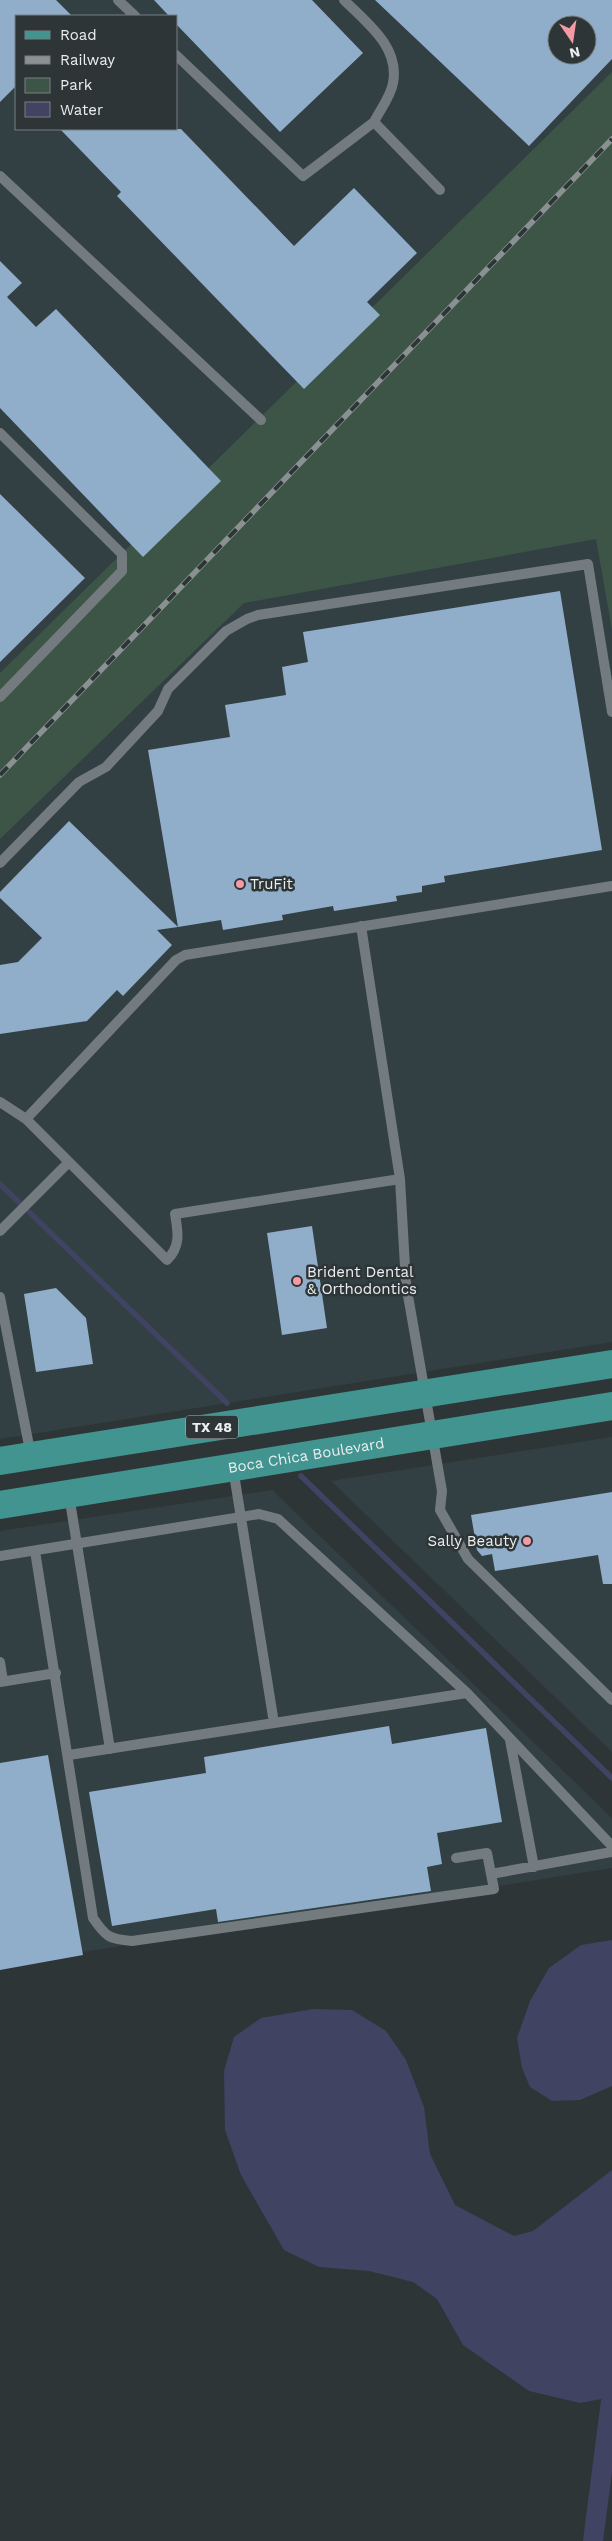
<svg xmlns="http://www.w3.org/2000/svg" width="612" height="2541" viewBox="0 0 612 2541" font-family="'Work Sans',sans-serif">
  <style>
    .built { fill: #324044; fill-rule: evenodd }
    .green { fill: #3d5546 }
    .water { fill: #404362 }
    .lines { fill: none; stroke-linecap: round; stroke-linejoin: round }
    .stream { stroke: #404362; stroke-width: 5.5 }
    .canal { stroke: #404362; stroke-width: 20 }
    .building { fill: #90adca; fill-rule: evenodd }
    .lane { stroke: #737b7e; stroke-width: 10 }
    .primary { stroke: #41948f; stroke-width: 28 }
    .rail-casing { stroke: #8b9192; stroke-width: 5.5 }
    .rail { stroke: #2e3537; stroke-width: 4; stroke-dasharray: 11; stroke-linecap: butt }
    .poi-dot { fill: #f49aa4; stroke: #2e3537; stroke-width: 2 }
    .labels { text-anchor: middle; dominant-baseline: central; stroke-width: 5; stroke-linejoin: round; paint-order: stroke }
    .shield { fill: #2e3537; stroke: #b2b6b8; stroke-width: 1 }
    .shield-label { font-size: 14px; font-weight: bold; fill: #eaeeef }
    .poi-label { font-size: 15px; fill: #eaeeef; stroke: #2e3537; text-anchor: start }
    .street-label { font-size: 15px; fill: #eaeeef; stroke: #2e3537 }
  </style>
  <rect width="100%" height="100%" fill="#2e3537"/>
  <path class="built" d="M0 0H612V73L0 674ZM16 16H176V129H16ZM557 25H587V55H557Z
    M594 525 612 628V1342L0 1439V832L237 586Z
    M612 1437V1752L331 1481Z
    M272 1490 612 1818V1868L0 1965V1531Z"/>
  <path class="green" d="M612 72V630L596 539 244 603 0 839V673Z"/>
  <path class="water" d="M612 1940V2086L580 2100 552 2101 530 2087 522 2068 517 2038 530 2001 549 1968 581 1945Z
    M313 2009 352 2010 386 2031 406 2060 424 2107 430 2154 455 2205 514 2236 533 2231 612 2170V2397L580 2403 529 2391 463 2345 437 2299 413 2282 369 2271 319 2267 284 2250 241 2175 225 2130 224 2071 234 2037 261 2018Z"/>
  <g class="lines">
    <path class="stream" d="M0 1184 227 1403
      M301 1476 612 1778"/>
    <path class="canal" d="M593 2541 612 2393"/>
  </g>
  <path class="building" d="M0 0H56L72 16H16V86L0 102Z
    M154 0H312L363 53 280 132 176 24V16H169Z
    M375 0H612V59L529 146ZM557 25H587V55H557Z
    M60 129H181L294 246 354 188 417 253 367 302 380 315 304 389 117 196 121 192Z
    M0 261 22 283 7 297 36 327 56 309 221 481 143 557 0 408Z
    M0 494 85 578 0 662Z
    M560 591 602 850 444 876 445 882 422 886V892L396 896 397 901 334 911 333 906 282 915 283 920 223 930 221 920 178 927 148 750 230 737 225 705 286 695 282 667 308 662 303 632Z
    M69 821 178 927 157 930 172 945 123 996 117 990 87 1021 0 1034V965L18 962 42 938 0 898V892Z
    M312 1226 327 1328 282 1335 267 1233Z
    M56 1288 86 1318 93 1364 36 1372 24 1294Z
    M612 1492V1584H603L598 1555 495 1571 492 1554 482 1556 477 1550 471 1515Z
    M389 1726 392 1744 486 1728 502 1822 437 1833 442 1864 427 1867 431 1891 218 1922 216 1909 112 1926 89 1792 206 1773 204 1757Z
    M48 1755 83 1955 0 1970V1763Z"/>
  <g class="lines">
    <path class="lane" d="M118 0 135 16
      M344 0C367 23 400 47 393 83 391 96 380 110 374 122
      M176 55 303 176 374 122 440 190
      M0 176 261 420
      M0 433 122 554V571L0 697
      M0 863 79 782 106 767 158 711 168 689 226 631 247 619 258 615 588 564 612 712
      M361 926 400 1179 406 1284 442 1491 440 1510 468 1559 612 1700
      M0 1102 26 1119 167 1260C181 1246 178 1232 175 1214L400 1179
      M26 1119 176 960 185 955 612 886
      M0 1231 69 1162
      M0 1297 31 1456
      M233 1468 274 1723
      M69 1495 110 1749
      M35 1551 93 1918C106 1937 109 1939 132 1941L494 1889 491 1874 612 1852
      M0 1556 259 1514 278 1519 467 1693 612 1846
      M0 1662 3 1681
      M0 1682 56 1673
      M510 1740 534 1867
      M69 1755 467 1693
      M456 1858 487 1853 491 1874"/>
    <g class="primary">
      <path d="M0 1461 612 1364"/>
      <path id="s1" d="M0 1505 612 1406"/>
    </g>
    <g class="rail-casing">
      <path id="rail" d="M0 775 612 139"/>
    </g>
    <use href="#rail" class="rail"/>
  </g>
  <g class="poi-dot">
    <circle cx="240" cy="884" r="5"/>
    <circle cx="297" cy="1281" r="5"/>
    <circle cx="527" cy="1541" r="5"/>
  </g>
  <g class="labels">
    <rect class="shield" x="186" y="1415.5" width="52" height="23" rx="4"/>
    <g class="shield-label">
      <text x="212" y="1427">TX 48</text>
    </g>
    <g class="poi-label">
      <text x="250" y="884">TruFit</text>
      <text x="307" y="1272">Brident Dental<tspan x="307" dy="17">&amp; Orthodontics</tspan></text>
      <text x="517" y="1541" text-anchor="end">Sally Beauty</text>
    </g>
    <g class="street-label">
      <text stroke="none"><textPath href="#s1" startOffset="310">Boca Chica Boulevard</textPath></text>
    </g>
  </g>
  <rect x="15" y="15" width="162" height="115" fill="#2e3537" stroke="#797f81"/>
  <rect x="25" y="31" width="25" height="8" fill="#41948f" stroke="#797f81"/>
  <text x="60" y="40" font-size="15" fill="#eaeeef">Road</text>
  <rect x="25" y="56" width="25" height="8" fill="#8b9192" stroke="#797f81"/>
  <text x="60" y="65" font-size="15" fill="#eaeeef">Railway</text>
  <rect x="25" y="78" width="25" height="15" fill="#3d5546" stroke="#797f81"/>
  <text x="60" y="90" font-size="15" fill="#eaeeef">Park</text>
  <rect x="25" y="102" width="25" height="15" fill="#404362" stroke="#797f81"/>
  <text x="60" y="115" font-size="15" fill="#eaeeef">Water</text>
  <g transform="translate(572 40) rotate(167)"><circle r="24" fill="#2e3537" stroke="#797f81"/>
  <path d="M0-4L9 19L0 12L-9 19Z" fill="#f49aa4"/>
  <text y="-8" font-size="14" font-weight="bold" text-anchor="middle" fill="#eaeeef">N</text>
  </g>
</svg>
